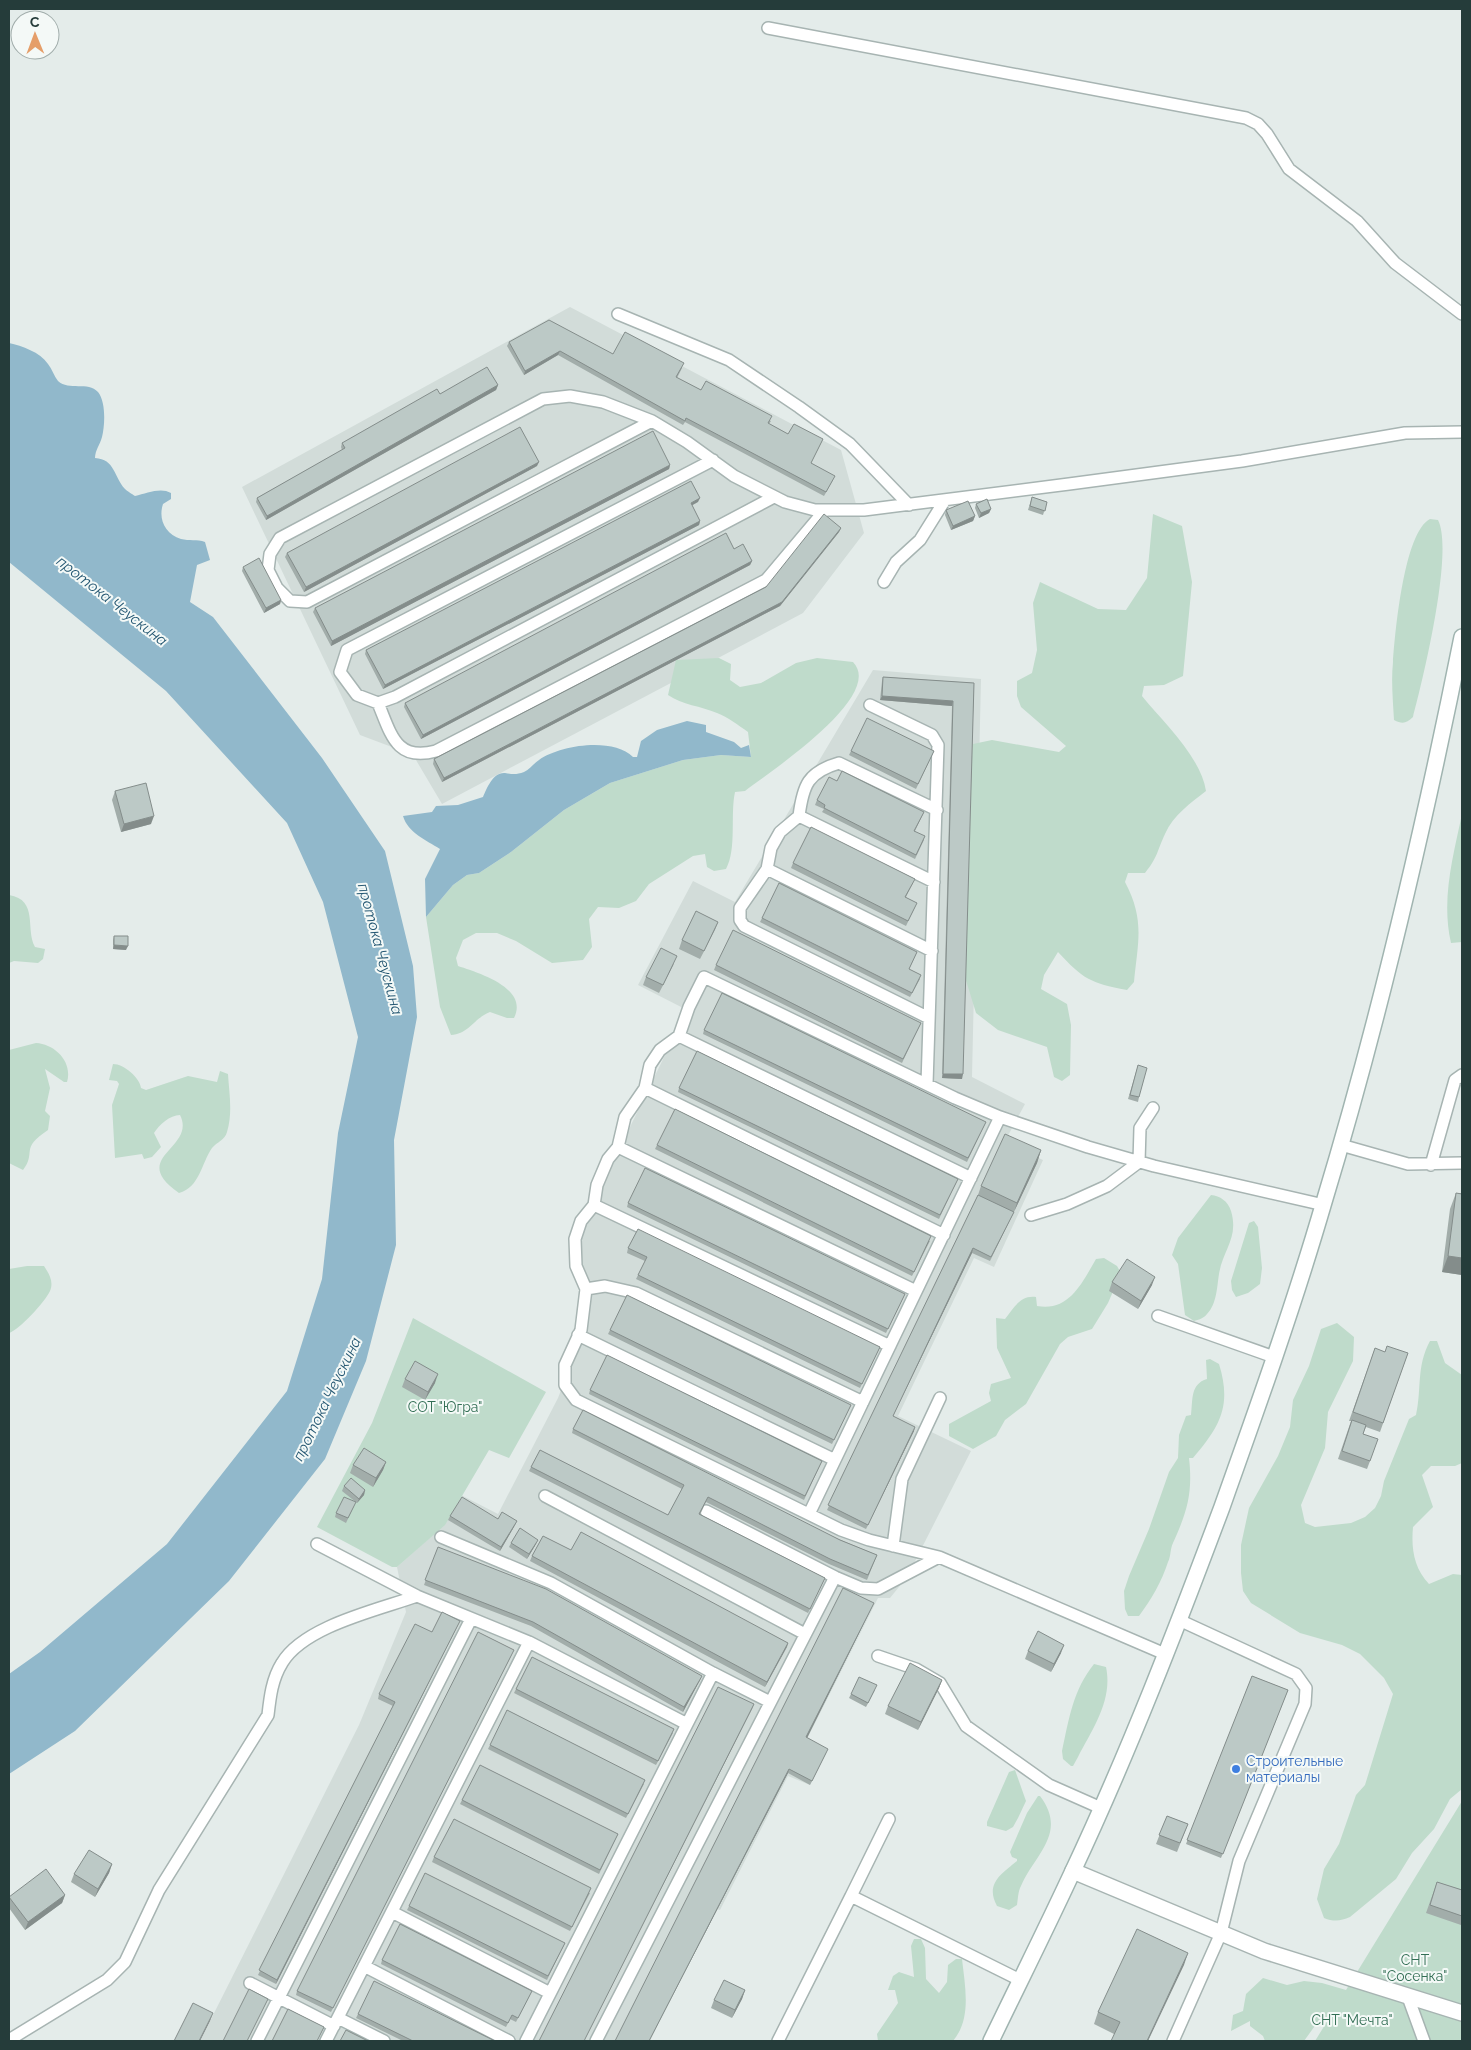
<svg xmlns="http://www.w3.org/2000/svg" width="1471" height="2050" viewBox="0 0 1471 2050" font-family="Raleway,sans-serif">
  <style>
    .built { fill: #d2dcd9 }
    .green { fill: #bfdbcb }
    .water { fill: #91b8cb }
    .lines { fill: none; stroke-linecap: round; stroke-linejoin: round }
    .lane-casing { stroke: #a7b4b2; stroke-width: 14 }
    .street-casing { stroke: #a7b4b2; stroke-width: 18 }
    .secondary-casing { stroke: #a0b4b0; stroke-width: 18 }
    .lane { stroke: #fff; stroke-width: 11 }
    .street { stroke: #fff; stroke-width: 15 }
    .secondary { stroke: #fff; stroke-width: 15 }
    .wall { fill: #a2adaa }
    .shaded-wall { fill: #848d8b }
    .building { fill: #bcc9c6; stroke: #848d8b }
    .shop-dot { fill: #3f7fe0; stroke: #f4f9f7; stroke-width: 2 }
    .labels { text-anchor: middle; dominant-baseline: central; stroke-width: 4; stroke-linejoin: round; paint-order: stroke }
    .park-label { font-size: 14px; fill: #336f55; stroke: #f4f9f7 }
    .shop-label { font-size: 14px; fill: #366cbe; stroke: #f4f9f7; text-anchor: start }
    .water-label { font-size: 15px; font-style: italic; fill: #245772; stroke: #f4f9f7 }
  </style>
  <rect width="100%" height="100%" fill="#e4ecea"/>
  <path class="built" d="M570 307 841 450 864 533 803 613 442 804 413 755 360 735 242 487Z
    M873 670 981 679 972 1077 1025 1104 1004 1143 1043 1160 994 1267 974 1258 898 1416 971 1451 907 1577 890 1598H878L806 1741 827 1752 810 1785 788 1776 720 1910 717 1909 650 2041H200L359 1725 406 1612 397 1567 444 1525 461 1495 498 1514 558 1398 584 1330 574 1242 687 1010 638 985 693 881 735 902Z"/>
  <path class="green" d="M1153 514 1182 526 1192 582 1183 676 1164 685 1144 686 1142 696C1163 722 1201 757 1206 791 1191 803 1173 815 1165 834 1157 851 1158 857 1145 873H1128L1125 882C1145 920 1138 941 1134 982L1127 990C1090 983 1083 979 1058 952L1044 975 1041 989 1067 1004 1071 1025 1070 1075 1062 1081 1054 1077 1047 1047 998 1030 976 1013 965 977 967 790 973 744 992 740 1059 752 1066 746 1021 707 1017 696V681L1032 673 1037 650 1033 603 1040 582 1098 609 1126 610 1147 578Z
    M1430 519 1438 520C1454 551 1423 680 1413 717 1406 724 1402 724 1394 720 1393 701 1391 681 1393 662 1395 633 1404 532 1430 519Z
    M719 658 731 664 730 680 740 687 761 683 796 663 817 658 853 662C886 696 768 773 745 791L735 792C730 815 737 849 726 869L714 871 707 867 705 854 693 856 649 884 636 901 619 908 598 907 589 919 592 947 583 960 552 963 516 941 497 933H476L463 940 456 958 458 966C479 973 529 988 514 1018H507L490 1012C474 1018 469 1034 451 1035L440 1007 426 917 453 885 467 875 479 873 511 852 564 810 610 783 683 760 721 755 751 757 748 732C738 725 728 717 717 713 701 706 682 705 668 695L676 660Z
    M1462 814V942L1451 943C1441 899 1453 857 1462 814Z
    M9 895C39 900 25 929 35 947L45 949 43 959 38 963 14 961 9 963Z
    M36 1043C55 1044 73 1062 67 1082H64L45 1069 50 1088 45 1111 50 1116 48 1130C19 1149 37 1152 23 1170L9 1163V1050Z
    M113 1064C124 1064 140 1078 141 1088L146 1090 188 1076 217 1082 220 1071 228 1074C229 1092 233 1113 227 1132 225 1140 217 1142 212 1148 201 1164 200 1187 179 1193 127 1157 197 1149 180 1115 170 1115 159 1125 154 1133L161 1147 152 1157 144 1159 142 1154 115 1158 112 1105 119 1084 117 1081 109 1080Z
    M1211 1195C1220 1196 1228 1201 1231 1211 1239 1238 1223 1249 1219 1274 1217 1286 1217 1304 1207 1314 1204 1318 1198 1320 1194 1321L1185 1315 1178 1264 1172 1255 1178 1238Z
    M1254 1221 1258 1227 1262 1268 1260 1284 1248 1293 1236 1297 1232 1290 1231 1281 1249 1223Z
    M1104 1258 1117 1266 1121 1273 1108 1303 1092 1329 1068 1337 1060 1344 1026 1404 1005 1420 996 1436 973 1449 949 1436V1424L991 1401 989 1393 991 1384 1011 1378 997 1348 996 1318 1005 1319C1014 1308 1020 1295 1036 1297L1037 1306C1069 1312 1082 1283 1096 1259Z
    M27 1266H44C49 1274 54 1281 50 1291 45 1302 19 1330 9 1333V1269Z
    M413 1318 546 1392 509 1458 489 1450 445 1525 397 1567H392L317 1527 372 1423Z
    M1337 1323 1354 1337 1353 1361 1328 1412 1325 1448 1301 1505 1305 1523 1315 1527 1351 1523 1365 1517 1375 1508 1381 1496 1384 1481 1409 1419 1416 1415C1422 1388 1416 1367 1430 1341H1437L1445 1363 1462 1375V1463L1455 1466H1431L1422 1475 1433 1507 1413 1527C1411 1549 1414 1568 1429 1584L1453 1574 1462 1575V1789L1450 1799 1434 1829 1412 1853 1396 1879 1350 1917C1341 1921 1334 1922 1324 1918L1317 1899 1324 1869 1339 1844 1356 1795 1365 1785 1393 1694 1384 1678 1360 1654 1342 1645 1300 1633 1251 1603 1243 1591 1241 1573V1545L1249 1508 1278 1456 1290 1427 1293 1400 1309 1366 1321 1329Z
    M1210 1359 1219 1364C1232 1406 1220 1426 1193 1458H1189C1193 1493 1187 1512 1173 1543 1170 1549 1171 1556 1168 1562 1162 1581 1151 1600 1139 1616H1128L1125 1609 1124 1591 1129 1576 1149 1529 1169 1472 1178 1458 1179 1435 1186 1416 1191 1415C1193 1400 1190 1384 1207 1379L1206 1360Z
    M1094 1664 1106 1667C1113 1700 1093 1728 1078 1757L1073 1766H1071L1063 1759 1062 1751C1069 1719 1073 1690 1094 1664Z
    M1015 1770 1026 1801 1018 1818 1013 1827 1006 1831 987 1826V1822L1009 1772Z
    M1038 1796H1040C1068 1833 1035 1854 1021 1886 1018 1891 1018 1899 1017 1905L1009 1910 997 1906C985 1884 1001 1874 1017 1861V1859L1012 1857 1010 1852 1027 1813Z
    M1462 1801V2041H1315L1328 2020 1322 2016 1304 2041H1265L1263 2036 1250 2026V2021L1231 2031 1233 2015 1243 2011 1246 1994 1263 1978 1287 1985 1304 1981 1322 1983 1346 1990Z
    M914 1939H921L925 1948 926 1979 939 1993 947 1982 948 1965 956 1959H962C965 1987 972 2018 953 2041H878L877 2034 898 2003 895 1990H888L893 1976 899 1972 914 1977 911 1946Z"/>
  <path class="water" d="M9 343C22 346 40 352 48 364 52 369 54 376 58 381 69 391 88 381 98 392 106 402 105 425 102 437 100 445 95 450 95 458 115 459 114 477 125 489 127 491 132 494 135 496 147 493 161 487 171 493V499L163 504C158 519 165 534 181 539 189 541 197 539 205 542L210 560 197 565 190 602 213 617 322 758 385 851 413 966 417 1017 394 1140 396 1245 366 1361 325 1459 229 1581 75 1731 9 1774V1674L40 1652 167 1544 287 1391 322 1279 338 1133 358 1037 323 902 287 823 166 691 9 562Z
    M687 721 706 725V732L734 742 741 748 749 745 751 757 721 755 683 760 610 783 564 810 511 852 479 873 467 875 453 885 426 917 425 879 440 849C426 840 408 833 403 816L432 812 436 806 458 805 483 797C487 788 493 772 505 773 512 774 516 775 524 772 530 769 533 764 539 760 560 745 613 737 633 757H637L641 741 657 730Z"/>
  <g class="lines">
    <g class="lane-casing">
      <path id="lane" d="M768 28 1246 118 1258 124 1267 134 1289 169 1357 221 1395 263 1462 314
        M618 314 729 360 799 407 850 444 909 505
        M652 421 307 602 290 601 277 588 268 570 270 554 280 538 543 399 570 396 603 402 652 421 687 442 734 476 785 502 815 510H864L1069 484 1242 461 1405 433 1462 432
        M713 460 347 650 340 672 357 695 378 703 395 697 774 497
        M884 582 896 562 920 540 945 500
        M378 703C391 734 396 762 436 751L766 580 825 510
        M870 705 932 735 938 745 927 1084
        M799 816 934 882
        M767 869 932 951
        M929 1018 744 926 740 920V908L767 869 771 848 780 832 799 816C803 785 808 772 839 763L937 810
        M679 1036 971 1178
        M645 1088 944 1235
        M1341 1145 1408 1164 1462 1163
        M618 1147 916 1291
        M1431 1165 1455 1080 1462 1075
        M594 1205 890 1346
        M1031 1215 1067 1204 1107 1186 1139 1162 1140 1128 1153 1108
        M586 1289 605 1286 636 1293 863 1402
        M1158 1316 1274 1357
        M578 1335 835 1460
        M545 1496 805 1634
        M706 1511 835 1577
        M809 1514 1000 1117
        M441 1537 551 1583 713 1673 770 1702
        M317 1544 417 1596 529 1642 687 1724
        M893 1546 902 1479 940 1398
        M939 1557 869 1540 841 1530 576 1400 565 1385V1365L581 1330 586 1289 576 1266 575 1239 581 1221 594 1205 597 1185 608 1159 618 1147 625 1117 645 1088 650 1065 660 1050 679 1036 689 1007 704 977 955 1098 1000 1117 1088 1147 1154 1166 1324 1205
        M878 1656 916 1669 940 1683 966 1726 1049 1785 1101 1808
        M851 1896 889 1819
        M392 1912 550 1993
        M364 1966 509 2041
        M250 1983 334 2026
        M1408 1997 1424 2041
        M338 2018 384 2041
        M9 2040 107 1980 125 1962 159 1890 268 1715C270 1697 272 1679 282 1663 304 1626 378 1610 417 1596
        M257 2041 471 1619
        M326 2041 529 1642
        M526 2041 713 1673
        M596 2041 835 1577 861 1588 878 1589 939 1557 1165 1654
        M778 2041 851 1896 1020 1980
        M1173 2041 1221 1933 1239 1861 1305 1704 1306 1688 1296 1674 1179 1620"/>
    </g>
    <g class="street-casing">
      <path id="street" d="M1073 1871 1264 1951 1462 2013"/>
    </g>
    <g class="secondary-casing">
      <path id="secondary" d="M991 2041C1018 1985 1046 1929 1072 1873 1128 1754 1176 1630 1222 1507 1258 1406 1294 1305 1324 1202 1380 1017 1424 827 1462 637"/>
    </g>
    <use href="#lane" class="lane"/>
    <use href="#street" class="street"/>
    <use href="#secondary" class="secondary"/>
  </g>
  <path class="wall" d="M509 342 613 354 682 368 677 378 701 390 771 421 769 424 788 434 823 439 811 463 833 480 824 496 685 422 683 425 558 355 524 375 507 346Z
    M498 385 496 390 266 520 256 502 257 498 342 450 341 447 342 443 440 394Z
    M670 465 669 469 331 646 313 612 315 608Z
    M537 466 304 592 285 557 287 553Z
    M1032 497 1047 502 1043 515 1028 510Z
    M698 502 692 505 700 521 699 525 383 689 365 654 366 650Z
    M976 504 991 509 989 513 979 518 975 508Z
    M946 510 975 516 973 521 951 530 945 515Z
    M841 528 839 532 780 606 442 782 433 764 434 759 766 587Z
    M734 549 752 561 750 565 421 739 404 707 405 703Z
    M243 567 281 600 280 604 264 613 242 571Z
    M883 677 974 683 962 1079 942 1078 952 706 880 700 882 681Z
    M851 751H934L916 789 849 755Z
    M837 781 924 812 915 831 924 840 915 859 822 812 824 809 815 805 817 800Z
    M115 791 151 824 121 832 112 800Z
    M793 863 913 883 906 897 915 907 906 926 791 868Z
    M762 918 917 952 909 969 920 979 910 997 760 922Z
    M718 922 715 930 700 959 679 949 682 940Z
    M114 936 126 950 113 949V940Z
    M674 964 659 993 643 985 646 977Z
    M716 965 921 1023 902 1063 714 970Z
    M704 1030 984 1126 967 1162 703 1034Z
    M1138 1065 1139 1097 1138 1102 1128 1099Z
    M679 1088 956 1183 939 1219 678 1092Z
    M657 1145 930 1241 912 1276 655 1149Z
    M1041 1150 1037 1163 1012 1216 990 1261 972 1253 893 1416 914 1431 866 1529 827 1510 978 1195 981 1186Z
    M1456 1193 1462 1194V1275L1442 1272 1450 1209Z
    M628 1203 905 1294 886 1333 627 1207Z
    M628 1248 880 1347 860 1388 636 1279 645 1261 627 1253Z
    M1112 1282 1152 1285 1138 1309 1109 1291Z
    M610 1330 851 1405 832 1444 608 1334Z
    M1375 1348 1385 1352 1408 1353 1380 1432 1366 1427 1363 1434 1370 1461 1367 1469 1338 1459 1351 1421H1349Z
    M405 1379 435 1383 425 1400 402 1387Z
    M590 1390 822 1461 804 1500 589 1394Z
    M573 1429 877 1555 867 1580 829 1564 706 1502 700 1515 825 1578 808 1613 529 1471 531 1467 668 1515 682 1489 572 1433Z
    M386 1462 383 1470 373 1487 350 1473 353 1465Z
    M344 1486 365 1490 364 1495 357 1503 342 1491Z
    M354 1506 346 1523 335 1517 336 1513Z
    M450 1516 498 1519 515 1525 500 1551 448 1520Z
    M511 1543 536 1544 527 1559 509 1547Z
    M438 1547 700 1680 683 1712 531 1626 424 1585Z
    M571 1550 788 1643 765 1687 530 1561 532 1556Z
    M872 1607 807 1738 826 1753 810 1785 788 1773 649 2041H615Z
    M458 1625 276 1984 258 1975 393 1706 378 1699 379 1694 432 1632Z
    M1028 1651 1061 1653 1051 1672 1025 1659Z
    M512 1654 331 2012 296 1995 297 1991Z
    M1252 1676 1288 1690 1221 1858 1186 1844Z
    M942 1680 939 1688 918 1730 885 1714 888 1706Z
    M516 1689 673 1733 656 1765 514 1693Z
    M875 1690 866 1707 849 1698 851 1694Z
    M490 1745 644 1784 626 1818 488 1749Z
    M462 1800 618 1834 599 1874 460 1804Z
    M1167 1816 1188 1824 1177 1852 1156 1844Z
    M434 1857 590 1893 570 1931 432 1862Z
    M112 1864 109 1873 95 1897 71 1882 74 1874Z
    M1437 1882 1462 1890V1923L1461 1925 1426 1913Z
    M65 1895 62 1903 25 1930 9 1908V1897Z
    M409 1906 565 1943 547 1980 407 1910Z
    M382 1960 530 1995 516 2022 510 2019 506 2027 381 1964Z
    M1184 1965 1114 2034 1094 2024 1098 2012Z
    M745 1990 742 1999 732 2018 711 2008 714 2000Z
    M358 2014 495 2041H403L356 2018Z"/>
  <path class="shaded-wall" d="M560 351 558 355 524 375 525 371Z
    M498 385 496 390 266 520 267 516Z
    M539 462 537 466 304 592 306 587Z
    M670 465 669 469 331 646 332 641Z
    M700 498 698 502 689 507 691 503Z
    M991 509 989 513 979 518 981 513Z
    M975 516 973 521 951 530 953 526Z
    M700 521 699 525 383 689 385 685Z
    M841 528 839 532 780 606 442 782 444 778 782 602Z
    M752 561 750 565 421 739 423 735Z
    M281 600 280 604 264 613 266 608Z
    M882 696 953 701 952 706 880 700Z
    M154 816 151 824 121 832 124 824Z
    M114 945 128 946 126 950 113 949Z
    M943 1074H963L962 1079 942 1078Z
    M1041 1150 1037 1163 1012 1216 990 1261 1014 1212 1017 1203Z
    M973 1248 972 1253 891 1420 893 1416Z
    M1448 1256 1462 1258V1275L1442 1272Z
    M1155 1277 1152 1285 1138 1309 1141 1301Z
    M438 1374 435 1383 425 1400 428 1392Z
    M915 1427 914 1431 866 1529 868 1525Z
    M386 1462 383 1470 373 1487 376 1478Z
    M365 1490 364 1495 357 1503 359 1499Z
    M517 1521 515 1525 500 1551 501 1547Z
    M538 1540 536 1544 527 1559 529 1554Z
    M874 1603 872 1607 805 1742 806 1737Z
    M460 1621 458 1625 276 1984 277 1980Z
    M788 1643 787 1647 765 1687 767 1682Z
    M1064 1645 1061 1653 1051 1672 1054 1664Z
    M702 1676 700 1680 683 1712 684 1707Z
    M942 1680 939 1688 918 1730 921 1722Z
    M754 1704 752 1709 584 2041Z
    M789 1769 788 1773 649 2041Z
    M112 1864 109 1873 95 1897 98 1889Z
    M65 1895 62 1903 25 1930 28 1922Z
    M1188 1953 1184 1965 1148 2041H1147Z
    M745 1990 742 1999 732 2018 735 2010Z
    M213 2013 210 2021 200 2041H199Z"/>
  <path class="building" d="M549 320 613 354 625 332 684 363 676 377 701 390 706 381 772 416 768 423 788 434 794 424 823 439 811 463 835 476 826 492 686 418 685 421 560 351 525 371 509 342Z
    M487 367 498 385 267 516 257 498 345 448 342 443 437 389 440 394Z
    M520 427 539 462 306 587 287 553Z
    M653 431 670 465 332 641 315 608Z
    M691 481 700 498 691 503 700 521 385 685 366 650Z
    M1032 497 1047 502 1045 511 1030 506Z
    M987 499 991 509 981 513 976 504Z
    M968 501 975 516 953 526 946 510Z
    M824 514 841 528 782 602 444 778 434 759 766 587Z
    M726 533 734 549 743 544 752 561 423 735 405 703Z
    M259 558 281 600 266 608 243 567Z
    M883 677 974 683 963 1074H943L953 701 882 696Z
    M867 718 934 751 918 784 851 751Z
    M842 771 924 812 914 831 925 836 916 855 824 808 825 805 817 800 829 777 837 781Z
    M146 783 154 816 124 824 115 791Z
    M811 827 915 879 905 897 917 903 908 921 793 863Z
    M779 883 917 952 909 969 921 975 912 993 762 918Z
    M696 911 718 922 704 951 682 940Z
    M733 930 921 1023 903 1059 716 965Z
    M114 936H128V946L114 945Z
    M661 948 677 956 663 985 646 977Z
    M722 993 986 1122 968 1158 704 1030Z
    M697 1051 958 1179 940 1215 679 1088Z
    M1138 1065 1147 1068 1139 1097 1130 1095Z
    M675 1109 931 1236 914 1272 657 1145Z
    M1005 1134 1041 1150 1017 1203 981 1186Z
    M645 1168 905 1294 888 1329 628 1203Z
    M1456 1193 1462 1194V1258L1448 1256Z
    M978 1195 1014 1212 991 1257 973 1248 893 1416 915 1427 868 1525 828 1505Z
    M638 1229 880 1347 862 1384 638 1275 647 1257 628 1248Z
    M1127 1259 1155 1277 1141 1301 1112 1282Z
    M627 1295 851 1405 834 1440 610 1330Z
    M1387 1346 1408 1353 1383 1423 1353 1412 1375 1348 1385 1352Z
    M607 1355 822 1461 805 1496 590 1390Z
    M415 1361 438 1374 428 1392 405 1379Z
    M583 1410 840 1540 877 1555 868 1575 830 1559 708 1497 699 1514 825 1578 810 1609 531 1467 540 1450 668 1515 684 1485 573 1429Z
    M1352 1420 1366 1425 1363 1434 1378 1439 1370 1461 1342 1451Z
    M364 1448 386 1462 376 1478 353 1465Z
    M351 1478 365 1490 359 1499 344 1486Z
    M344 1497 356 1502 348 1518 336 1513Z
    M462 1497 498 1519 502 1512 517 1521 501 1547 450 1516Z
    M520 1528 538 1540 529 1554 511 1543Z
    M581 1532 788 1643 767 1682 532 1556 543 1536 571 1550Z
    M438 1547 546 1589 702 1676 684 1707 533 1622 425 1580Z
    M843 1588 874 1603 806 1737 828 1749 812 1781 789 1769 649 2041H615Z
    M442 1612 460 1621 277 1980 259 1970 395 1702 379 1694 415 1624 432 1632Z
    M1038 1631 1064 1645 1054 1664 1028 1651Z
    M478 1632 514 1650 333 2008 297 1991Z
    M532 1657 674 1729 658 1761 516 1689Z
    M910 1663 942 1680 921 1722 888 1706Z
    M1252 1676 1288 1690 1223 1854 1187 1840Z
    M859 1677 877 1685 868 1703 851 1694Z
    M718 1687 754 1704 584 2041H539Z
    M507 1710 645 1780 628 1814 490 1745Z
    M480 1765 618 1834 600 1870 462 1800Z
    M1167 1816 1188 1824 1180 1843 1159 1835Z
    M454 1819 591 1888 572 1927 434 1857Z
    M89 1850 112 1864 98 1889 74 1874Z
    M46 1869 65 1895 28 1922 9 1897Z
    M425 1873 565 1943 548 1976 409 1906Z
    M1437 1882 1462 1890V1916L1430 1905Z
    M400 1924 532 1991 518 2018 512 2015 508 2023 382 1960Z
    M1137 1929 1188 1953 1147 2041H1111L1120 2022 1098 2012Z
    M724 1980 745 1990 735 2010 714 2000Z
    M374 1981 495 2041H413L358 2014Z
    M249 1989 268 1999 247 2041H223Z
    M193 2003 213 2013 199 2041H174Z
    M288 2009 324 2027 317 2041H272Z
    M346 2030 368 2041H340Z"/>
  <circle class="shop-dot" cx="1236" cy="1769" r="5"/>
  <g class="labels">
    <g class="park-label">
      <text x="445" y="1407">СОТ "Югра"</text>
      <text x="1415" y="1960">СНТ<tspan x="1415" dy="16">"Сосенка"</tspan></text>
      <text x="1352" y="2020">СНТ "Мечта"</text>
    </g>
    <g class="shop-label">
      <text x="1246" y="1761">Строительные<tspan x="1246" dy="16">материалы</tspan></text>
    </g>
    <g class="water-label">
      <text transform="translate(112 601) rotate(38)">протока Чеускина</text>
      <text transform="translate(380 949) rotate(75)">протока Чеускина</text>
      <text transform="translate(327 1399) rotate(-64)">протока Чеускина</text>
    </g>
  </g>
  <rect width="1471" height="2050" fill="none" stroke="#253c3a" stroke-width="20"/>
  <g transform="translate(35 35) rotate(359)"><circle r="24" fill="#f4f9f7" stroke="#a1adab"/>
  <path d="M0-4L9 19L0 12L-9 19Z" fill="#e59e69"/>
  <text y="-8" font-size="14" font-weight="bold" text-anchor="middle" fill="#253c3a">С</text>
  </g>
</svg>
